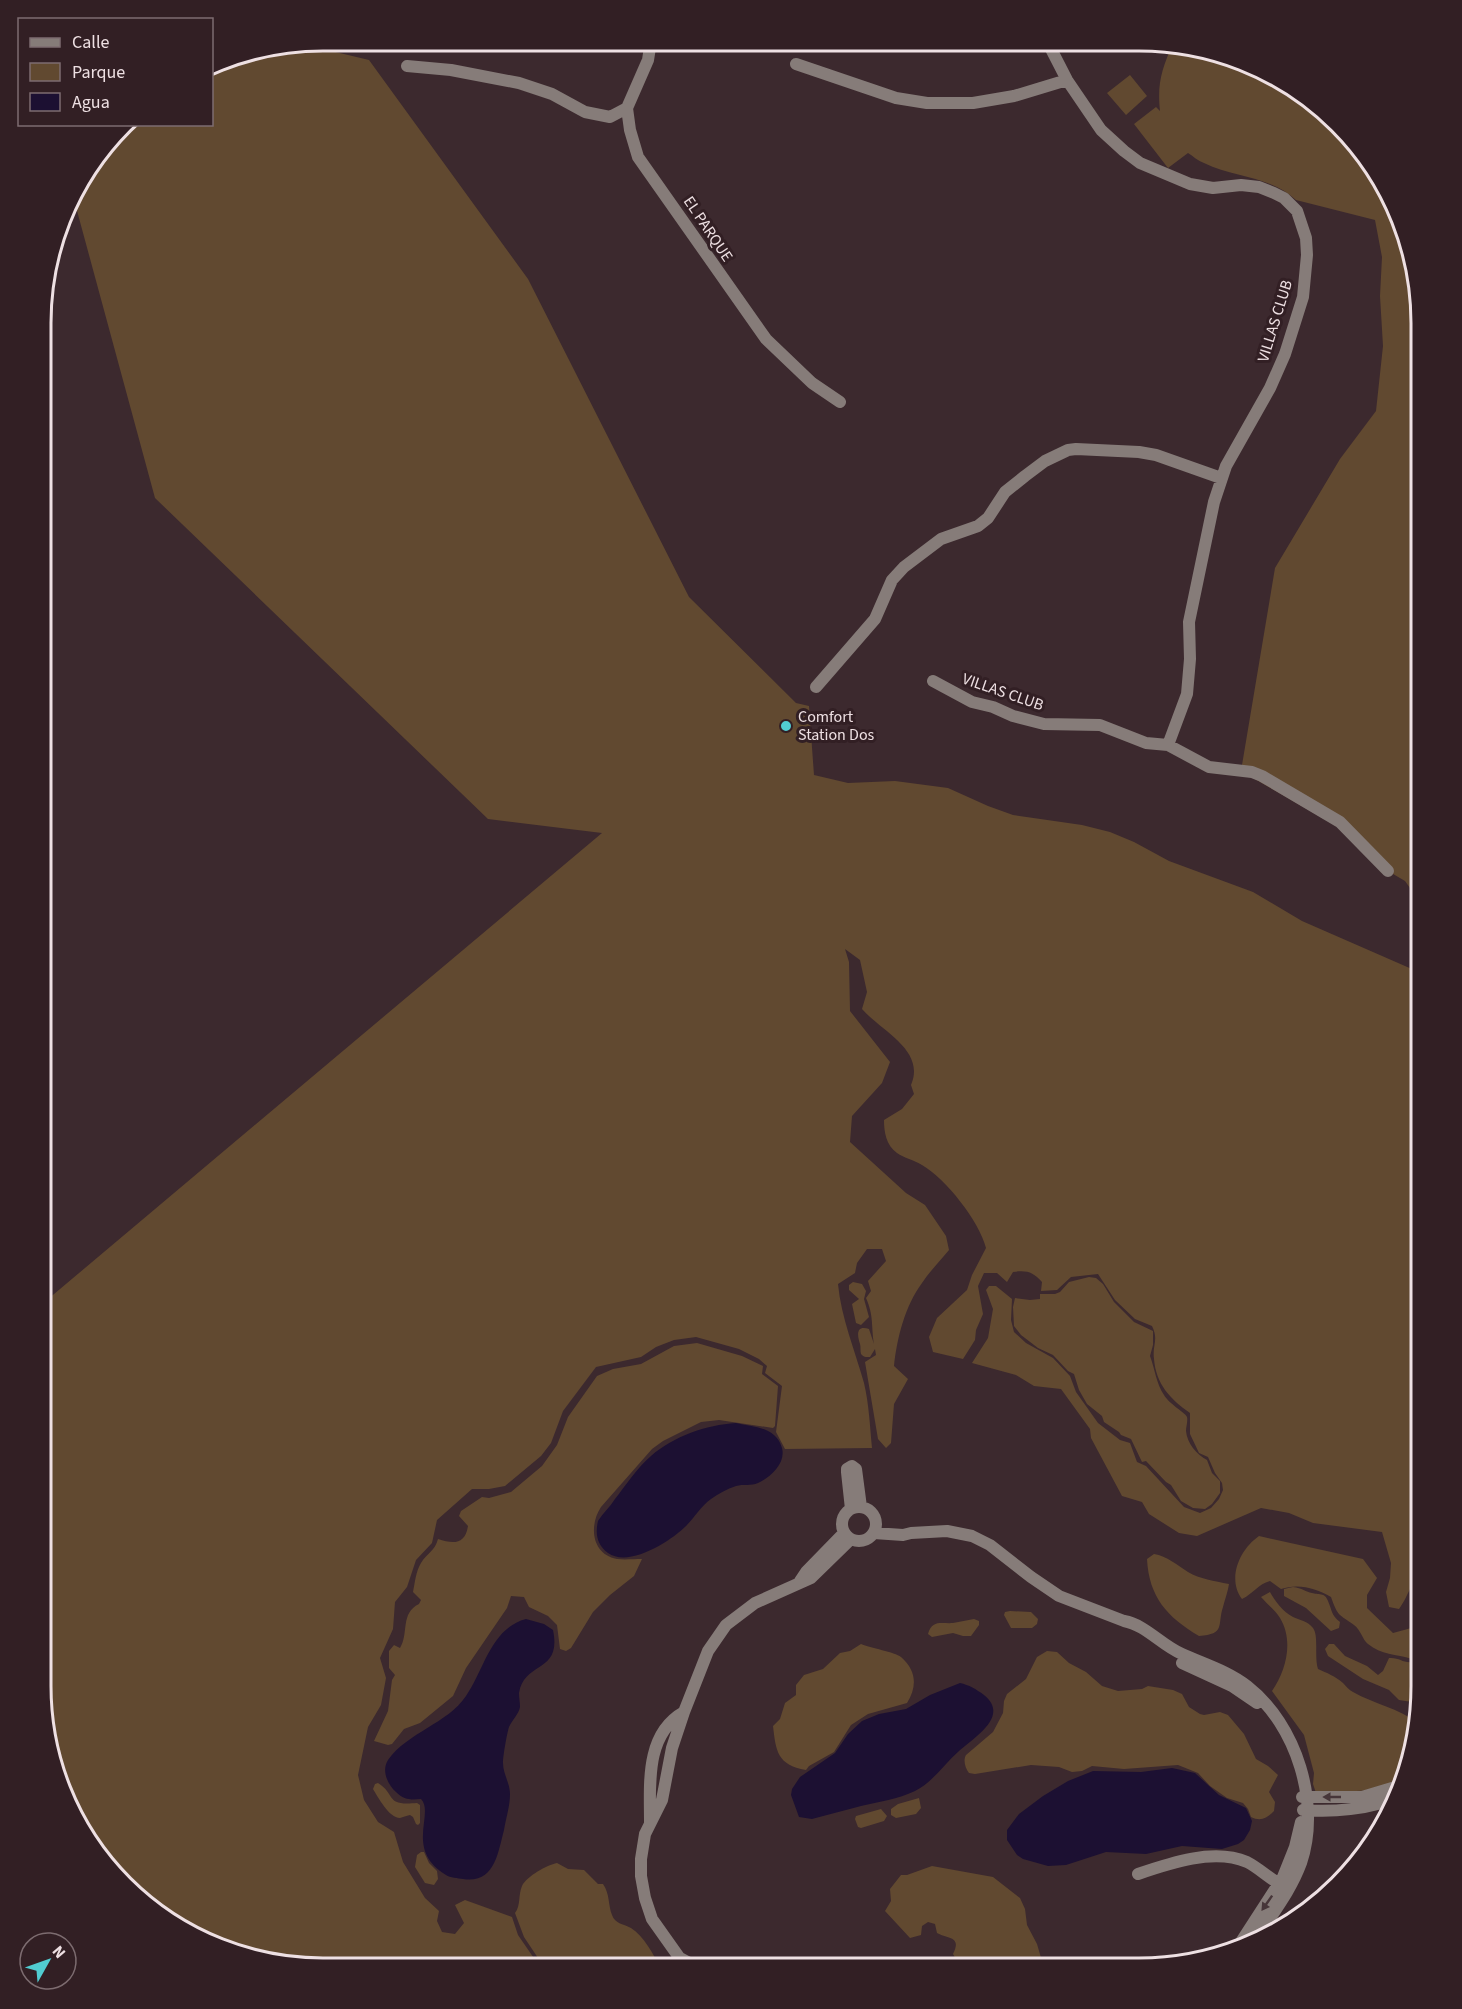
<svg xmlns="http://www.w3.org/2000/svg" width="1462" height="2009" viewBox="0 0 1462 2009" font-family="'Source Sans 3',sans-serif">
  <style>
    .green { fill: #614930 }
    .water { fill: #1c1032 }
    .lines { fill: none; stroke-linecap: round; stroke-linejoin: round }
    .minor { stroke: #867c79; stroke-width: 12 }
    .oneway { fill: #473639 }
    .poi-dot { fill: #51ccd1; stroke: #321f24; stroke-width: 2 }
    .labels { text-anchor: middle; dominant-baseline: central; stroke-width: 6; stroke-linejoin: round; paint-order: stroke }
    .street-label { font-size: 16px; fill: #eee0e3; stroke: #321f24 }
    .poi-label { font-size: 16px; fill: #eee0e3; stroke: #321f24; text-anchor: start }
    .rim { fill: none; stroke: #eee0e3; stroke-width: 3 }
  </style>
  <rect width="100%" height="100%" fill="#3c292e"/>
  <path class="green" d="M1173 43 1247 62 1311 99 1392 198 1421 323V936L1410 888 1405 881 1388 871 1357 838 1241 771 1275 568 1340 459 1376 411 1383 346 1380 296 1382 257 1375 220 1296 200C1270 176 1235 178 1204 163 1198 161 1193 156 1188 153L1168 168 1134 124 1156 107 1160 111C1157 83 1162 69 1173 43Z
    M302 44 369 60 528 279 689 597 796 703 809 706 814 775 848 783 895 781 948 788 988 806 1013 815 1082 825 1110 832 1134 842 1169 861 1253 892 1302 921 1421 973V1574C1412 1580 1407 1599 1399 1609L1389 1607 1386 1592 1390 1578 1391 1563 1382 1532 1313 1523 1289 1513 1261 1508 1197 1536 1179 1533 1149 1514 1142 1502 1122 1496 1091 1438 1090 1429 1061 1389 1034 1386 1016 1375 972 1363 988 1338 993 1309 986 1290 989 1286H996L1012 1299 1011 1320 1014 1332 1026 1343 1053 1358 1070 1376 1076 1392 1098 1423 1120 1440 1130 1443 1137 1462 1146 1466 1184 1507 1200 1513 1211 1508 1219 1499 1223 1490 1222 1483 1215 1473 1208 1457 1199 1453 1190 1434V1413C1170 1399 1156 1384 1154 1359 1152 1345 1159 1340 1152 1326L1135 1319 1115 1300 1098 1274 1071 1277 1057 1290 1041 1291 1042 1282C1033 1272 1027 1270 1013 1272L1007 1282 997 1273H984L978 1286 983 1314 976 1330 975 1340 963 1359 933 1352 929 1337 937 1318 967 1290 972 1275 986 1248C979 1221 946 1179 922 1165 914 1160 904 1158 897 1153 886 1145 884 1132 884 1120L902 1109 914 1094 911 1085C926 1050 881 1031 862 1009L867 992 860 960 845 949 849 962 850 1011 890 1062 882 1083 852 1116 850 1142 906 1193 925 1205 946 1236 949 1250C940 1261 930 1271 922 1283 905 1306 897 1338 894 1366L908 1379 894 1404 891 1443 886 1448 878 1439 865 1362 876 1355 875 1349 870 1357C867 1357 864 1358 861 1354 860 1351 861 1347 860 1344 857 1335 856 1325 869 1329L874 1344C871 1326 874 1316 866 1298L871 1291 868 1281 886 1261 882 1249H867L857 1263 855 1273 838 1284C841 1317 855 1351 864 1383 869 1404 870 1427 872 1448L785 1449 776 1432 782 1386 765 1373 767 1366 759 1359 739 1349 696 1337 674 1340 656 1347 641 1357 596 1367 563 1411 551 1443 541 1456 505 1486 489 1489H472L437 1520 432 1543 416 1560 407 1587 395 1602 393 1629 380 1658 386 1678 381 1705 368 1727 358 1775 364 1800 378 1822 394 1832 403 1862 425 1898 439 1911 437 1921 442 1932 455 1934 464 1923 455 1905 465 1900 512 1917 518 1935 540 1967 286 1966 166 1921 111 1873 70 1811 41 1686V1305L602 833 488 819 155 498 73 196 78 182 125 125 212 124V67L232 56Z
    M1130 75 1147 96 1126 115 1107 93Z
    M1089 1277 1096 1278 1103 1284 1114 1302 1134 1322 1153 1331V1345L1150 1356C1155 1369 1156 1383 1164 1395 1169 1404 1186 1413 1187 1417 1188 1421 1186 1427 1186 1431 1187 1443 1197 1455 1207 1460L1212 1473 1220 1481V1493L1212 1504 1205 1509 1193 1508 1181 1501 1171 1485 1166 1482 1146 1461 1142 1462 1131 1439 1121 1435 1119 1432 1104 1422 1102 1416 1087 1404 1079 1390 1074 1374 1068 1371 1053 1355 1038 1348 1021 1335 1014 1326 1013 1307 1015 1298 1030 1300 1040 1299V1294H1055L1060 1292 1069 1282Z
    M853 1282 862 1284 866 1291 864 1299 869 1317 861 1325 856 1323 852 1304 859 1299 849 1290V1285Z
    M697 1343 742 1356 763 1366 762 1374 778 1386 775 1426 773 1428 719 1420 701 1422 663 1441 652 1449 601 1507C589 1525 591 1554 617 1559 624 1560 634 1559 642 1559L634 1576 610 1595 593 1612 571 1648 566 1651 560 1649 557 1625 548 1616 529 1607 524 1597 511 1596 507 1608 466 1668 453 1696 420 1723 404 1729 392 1744 388 1745 374 1741 388 1711 392 1680 395 1675 389 1668V1651L394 1645 400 1648C409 1634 400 1613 419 1604L421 1600 413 1592C415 1582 416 1571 421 1563 427 1553 435 1551 438 1539 453 1544 465 1545 468 1526L459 1516 461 1511 482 1497 489 1498 511 1492 542 1466 557 1445 568 1417 597 1376 613 1369 641 1364 674 1346Z
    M1259 1536 1363 1559 1377 1578 1367 1595V1608L1393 1633 1415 1627 1421 1619C1421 1633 1426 1652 1412 1659 1396 1654 1381 1655 1368 1644 1362 1639 1361 1630 1354 1625 1339 1614 1338 1617 1331 1597 1316 1588 1298 1583 1281 1589L1270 1581C1258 1584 1254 1593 1242 1599 1227 1579 1239 1550 1259 1536Z
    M1154 1554C1167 1556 1177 1565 1188 1572 1200 1579 1214 1581 1229 1584 1228 1591 1225 1599 1223 1607 1217 1625 1226 1634 1199 1636 1167 1617 1149 1597 1147 1559Z
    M1293 1587C1302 1588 1306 1592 1312 1593 1318 1595 1325 1592 1328 1601 1332 1610 1331 1615 1340 1622L1339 1628 1331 1631 1306 1608 1284 1596V1589Z
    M1270 1592C1275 1601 1283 1612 1293 1617 1299 1620 1308 1621 1313 1628 1319 1636 1314 1657 1318 1669 1327 1673 1335 1676 1343 1683 1346 1686 1349 1690 1353 1692 1374 1704 1399 1708 1417 1723L1405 1779 1376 1790 1316 1793 1313 1784 1314 1773 1304 1735 1272 1691C1286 1671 1294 1641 1280 1618 1275 1610 1267 1604 1261 1597Z
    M1010 1611 1031 1612 1038 1619 1037 1624 1032 1628H1011L1004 1615 1005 1612Z
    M974 1619 979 1621V1625L971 1636H963L953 1633 932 1637 928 1634C932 1619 942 1624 953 1623 960 1622 967 1620 974 1619Z
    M861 1644C870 1648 895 1652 901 1657 917 1671 917 1687 907 1703L868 1714 851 1725 834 1752 809 1766 806 1770C777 1765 776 1751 773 1726L780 1719 785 1703 796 1695V1685L804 1675 823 1669 840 1653 850 1651Z
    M1329 1644H1334L1345 1656 1367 1666 1378 1675 1383 1671 1389 1658C1401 1657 1403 1665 1417 1661L1421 1666 1420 1707 1412 1702 1399 1700 1389 1690 1363 1679 1328 1656 1325 1649Z
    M1047 1651 1057 1652 1069 1663 1086 1672 1102 1686 1118 1691 1142 1689 1148 1686 1173 1690 1182 1694 1189 1707 1200 1714 1204 1715 1220 1712 1228 1715 1244 1734 1256 1759 1268 1766 1278 1775 1269 1792 1275 1802 1274 1811C1267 1818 1261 1822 1251 1817L1248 1809 1243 1803 1227 1798 1210 1786 1198 1773 1178 1765 1124 1769 1092 1766 1082 1771 1072 1772 1059 1767 1031 1765 975 1774 969 1773C965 1768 963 1760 966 1755L993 1732 1003 1713 1004 1701 1007 1694 1026 1679 1037 1657Z
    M378 1783C397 1795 384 1806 417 1803L420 1805V1823L418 1825 416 1824 413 1817 410 1815C406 1816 403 1817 400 1818 389 1818 378 1797 373 1789L375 1784Z
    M919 1798 921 1808 916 1814 896 1818 891 1815V1809L898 1804Z
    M881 1809 887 1816 884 1821 861 1828 858 1827 855 1819 856 1816Z
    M421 1852H424L429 1863 437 1871 438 1879 434 1885 425 1883 415 1867 417 1855Z
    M557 1863 568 1869 584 1870 598 1884H603C610 1894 608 1905 612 1915 615 1924 624 1924 631 1928 644 1936 653 1954 660 1967H544L524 1937 515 1913C521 1905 518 1895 522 1886 527 1876 547 1865 557 1863Z
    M932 1866 993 1877 1020 1898 1025 1909 1027 1925 1037 1944 1044 1968H961L953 1954C962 1936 948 1939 937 1933L935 1924 928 1922 922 1926 921 1935 910 1938 885 1911 891 1901 890 1889 901 1875H907Z"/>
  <path class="water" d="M736 1423C754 1427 776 1427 782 1448 786 1463 771 1477 758 1483 751 1486 743 1484 736 1486 727 1489 718 1494 711 1499 701 1506 695 1517 686 1526 671 1541 629 1568 608 1553 597 1545 595 1534 598 1521 603 1513 610 1507 615 1499 626 1485 637 1468 651 1456 674 1436 706 1425 736 1423Z
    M526 1619 544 1624 553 1630C562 1674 525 1660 519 1693 519 1698 520 1702 520 1707 519 1714 512 1720 509 1727 507 1733 503 1756 503 1763 503 1774 510 1783 510 1794 510 1806 506 1818 504 1830 498 1852 495 1884 463 1879 458 1878 450 1878 446 1875 404 1849 435 1814 421 1799 411 1800 404 1800 396 1792 388 1785 381 1771 388 1760 408 1732 447 1724 466 1696 484 1670 491 1628 526 1619Z
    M960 1683C969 1685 976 1689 984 1695 1010 1716 975 1737 959 1751 944 1764 933 1782 915 1791 898 1799 879 1802 861 1806 845 1810 828 1815 812 1819L799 1817 791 1795 792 1789 800 1777 835 1753 848 1734 862 1721 879 1714 906 1709 930 1695Z
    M1172 1768 1195 1773 1219 1795 1246 1808 1252 1821 1250 1830 1244 1840 1238 1844 1222 1849 1182 1846 1146 1854 1106 1852 1066 1865 1048 1866 1023 1859 1017 1855 1007 1840V1830L1019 1814 1043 1796 1068 1781 1093 1771 1141 1772Z"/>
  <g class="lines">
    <path class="minor" d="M651 41 648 60 627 108 630 130 638 157 766 339 812 383 840 402
      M1048 43 1067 80 1101 130 1124 151 1140 163 1190 184 1213 188 1241 185 1259 187 1274 193 1284 198 1297 211 1306 238 1307 255 1303 297 1285 354 1270 388 1226 466 1214 502 1189 622 1190 659 1187 694 1168 745
      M796 64 896 98 927 103H973L1014 96 1067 80
      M407 66 451 70 519 83 552 94 585 112 610 117 627 108
      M933 681 972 702 993 707 1013 716 1044 724 1100 725 1146 743 1168 745 1209 767 1252 772 1262 776 1340 822 1388 871
      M816 687 875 619 892 580 904 567 941 539 978 526 988 518 1005 492 1025 476 1045 461 1068 450 1076 449 1139 452 1156 455 1221 478
      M842 1524a17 17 0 1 1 34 0a17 17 0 1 1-34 0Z
      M851 1509 847 1472V1469L852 1466 856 1469 861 1507
      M874 1533 903 1535 911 1533 947 1531 972 1536 990 1545 1031 1577 1059 1596 1124 1621C1146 1625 1161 1645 1182 1654 1204 1664 1228 1671 1247 1686 1297 1725 1321 1804 1301 1863 1290 1893 1271 1915 1255 1941
      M800 1581 806 1572 844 1533
      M1182 1663 1232 1686 1257 1703
      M1302 1797H1362L1402 1785
      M1303 1810C1332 1812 1369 1810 1396 1797
      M650 1822C650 1784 645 1734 684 1712
      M1138 1874C1170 1863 1214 1848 1247 1862 1261 1869 1271 1881 1286 1887
      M1239 1945 1283 1877 1295 1847 1301 1822
      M680 1958 697 1967
      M686 1967 652 1919 645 1898 641 1876V1859L645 1834 662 1800 672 1748 684 1712 708 1651 726 1625 755 1603 811 1578 851 1539"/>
  </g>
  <defs><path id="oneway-solid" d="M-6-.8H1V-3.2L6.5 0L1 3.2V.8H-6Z" transform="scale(1.5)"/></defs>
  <g class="oneway">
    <use href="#oneway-solid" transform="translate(1332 1797) rotate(-180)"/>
    <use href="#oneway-solid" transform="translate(1267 1903) rotate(125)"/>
  </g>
  <circle class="poi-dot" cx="786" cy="726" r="6"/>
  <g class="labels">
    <g class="street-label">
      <text transform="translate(708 229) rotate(56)">EL PARQUE</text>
      <text transform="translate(1275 321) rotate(-73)">VILLAS CLUB</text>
      <text transform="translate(1003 692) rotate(19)">VILLAS CLUB</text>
    </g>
    <g class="poi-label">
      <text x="798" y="717">Comfort<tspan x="798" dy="18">Station Dos</tspan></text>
    </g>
  </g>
  <path d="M0 0H1462V2009H0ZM323 51H1139A272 272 0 0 1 1411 323V1686A272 272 0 0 1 1139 1958H323A272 272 0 0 1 51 1686V323A272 272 0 0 1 323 51Z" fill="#321f24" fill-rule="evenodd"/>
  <path class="rim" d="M323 51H1139A272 272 0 0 1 1411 323V1686A272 272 0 0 1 1139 1958H323A272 272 0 0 1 51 1686V323A272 272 0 0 1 323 51Z"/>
  <rect x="18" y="18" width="195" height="108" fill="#321f24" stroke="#7d6c70" stroke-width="1.5"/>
  <rect x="30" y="38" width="30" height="9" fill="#867c79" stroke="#7d6c70" stroke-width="1.5"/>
  <text x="72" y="48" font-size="18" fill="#eee0e3">Calle</text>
  <rect x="30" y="63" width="30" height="18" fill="#614930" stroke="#7d6c70" stroke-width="1.5"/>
  <text x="72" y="78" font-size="18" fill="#eee0e3">Parque</text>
  <rect x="30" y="93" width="30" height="18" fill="#1c1032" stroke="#7d6c70" stroke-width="1.5"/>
  <text x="72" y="108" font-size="18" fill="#eee0e3">Agua</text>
  <g transform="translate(48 1961) rotate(50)"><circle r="28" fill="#321f24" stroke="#7d6c70" stroke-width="1.5"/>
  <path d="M0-4.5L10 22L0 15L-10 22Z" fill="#51ccd1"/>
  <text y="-9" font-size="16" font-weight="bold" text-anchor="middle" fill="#eee0e3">N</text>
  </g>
</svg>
